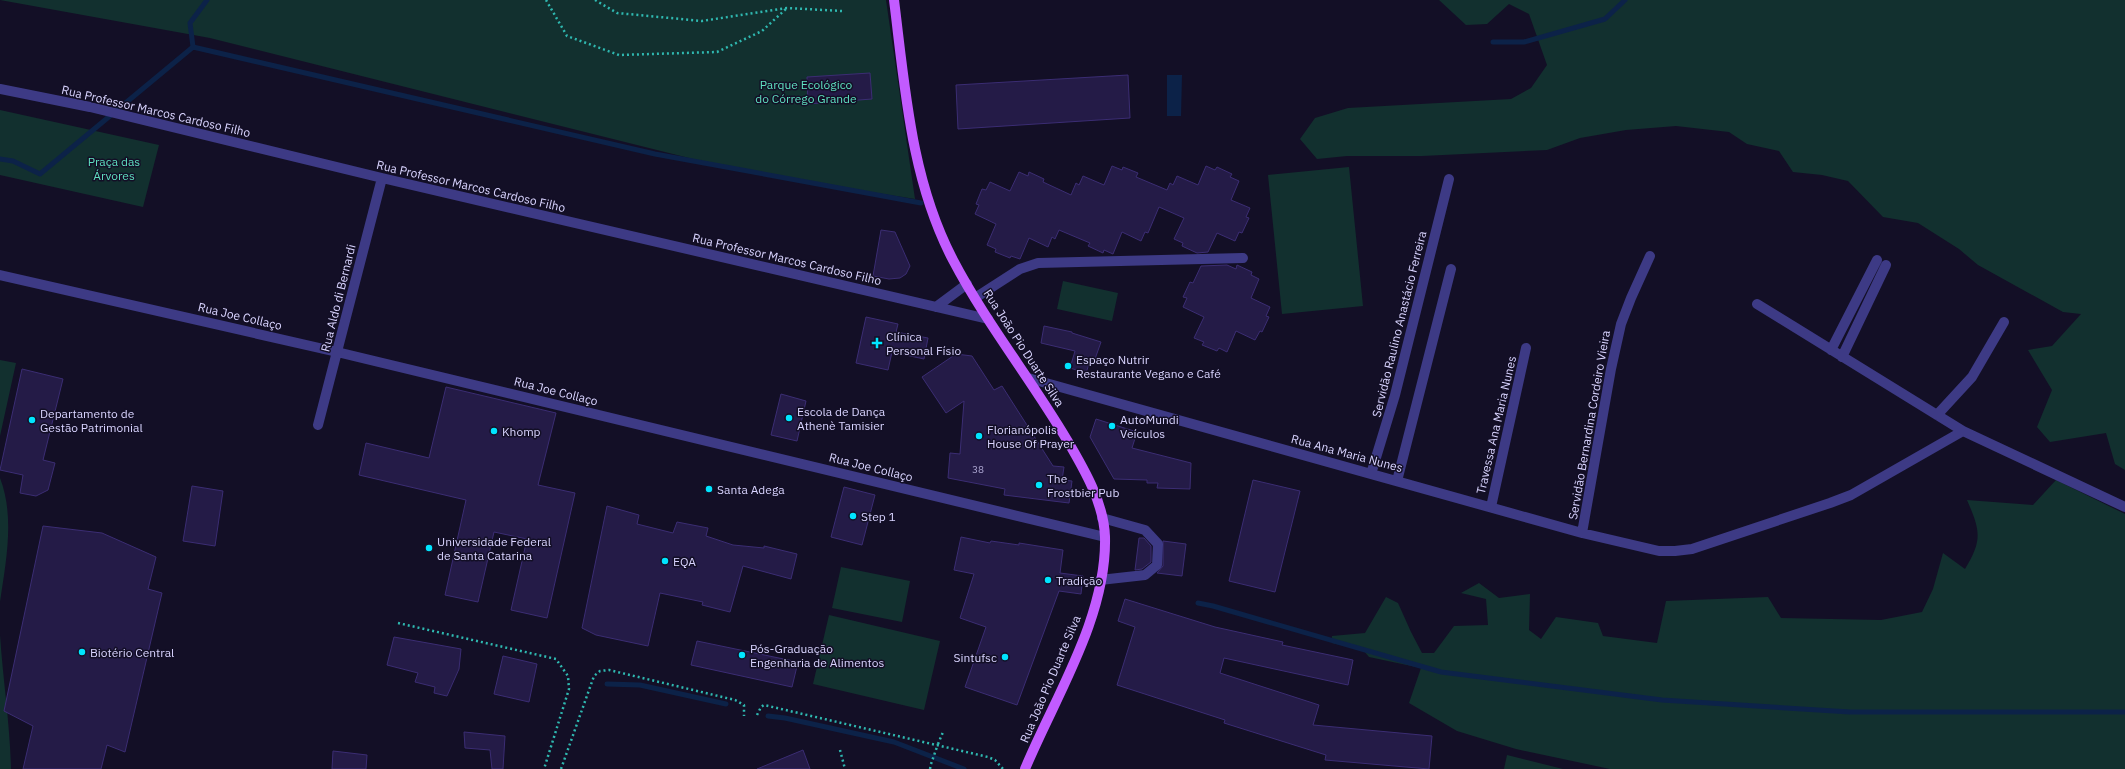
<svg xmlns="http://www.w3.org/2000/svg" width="2125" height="769" viewBox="0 0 2125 769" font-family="'IBM Plex Sans',sans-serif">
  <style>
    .green { fill: #12302f }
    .water { fill: #0c2248 }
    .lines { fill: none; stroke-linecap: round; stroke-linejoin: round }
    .stream { stroke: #0c2248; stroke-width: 5 }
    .building { fill: #241b47; stroke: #3b2d73 }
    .path { stroke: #2fb8b0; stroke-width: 2.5; stroke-dasharray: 2 3; stroke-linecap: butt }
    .minor { stroke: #3d3a85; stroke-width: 10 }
    .major { stroke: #c25bff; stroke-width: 10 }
    .path-bridge { stroke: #2fb8b0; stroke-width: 2.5; stroke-dasharray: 2 3; stroke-linecap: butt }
    .poi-dot { fill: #00e5ff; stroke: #130f26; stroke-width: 1.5 }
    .labels { text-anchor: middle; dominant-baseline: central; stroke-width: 3; stroke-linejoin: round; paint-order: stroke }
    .number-label { font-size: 10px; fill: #aca6d1 }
    .park-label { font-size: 12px; fill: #5fe0c0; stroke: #130f26 }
    .street-label { font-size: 12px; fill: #d9d4ff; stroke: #130f26 }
    .poi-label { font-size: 12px; fill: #d9d4ff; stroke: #130f26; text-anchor: start }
  </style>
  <rect width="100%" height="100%" fill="#130f26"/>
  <path class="green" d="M0 0H886L915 199 749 173 210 38Z
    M1439 0H2125V470L2115 464 2106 433 2050 442 2037 427 2052 390 2028 350 2052 346 2081 314 2063 312 1978 265 1959 249 1918 223 1883 217 1848 181 1822 175 1793 172 1779 151 1747 144 1729 132 1676 126 1626 130 1580 138 1547 150 1422 156H1347L1317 159 1300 139 1315 118 1348 108 1511 99 1531 88 1547 65 1529 14 1509 4 1487 24 1466 25Z
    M0 110 159 145 143 207 0 175Z
    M1349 167 1363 306 1282 314 1268 175Z
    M1063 281 1118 293 1112 321 1057 309Z
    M0 360 16 363 0 436Z
    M0 478C15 517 6 561 0 602Z
    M2056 480 2125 514V769H1610L1516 749 1457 731 1409 703 1421 668 1369 657 1363 650 1332 643V636L1365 633 1386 597 1398 603 1411 632 1422 653H1434L1454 626 1488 625 1486 599 1461 593 1479 583 1499 598 1530 594 1529 630 1541 639 1556 617 1598 623 1603 636 1657 643 1666 601 1768 597 1781 618 1881 620 1922 612 1933 589 1943 553 1965 569C1983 540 1980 530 1967 500L2033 505Z
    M841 567 910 581 902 622 832 608Z
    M829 615 940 641 924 710 813 684Z
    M0 635C3 680 10 724 11 769H0Z
    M1507 755 1563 769H1504Z"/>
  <path class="water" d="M1167 75H1182L1181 116H1167Z"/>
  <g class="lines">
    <path class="stream" d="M1493 42H1524L1605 19 1625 0
      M193 47 655 154 921 203
      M0 159 13 161 40 174 193 47 190 23 207 0
      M1198 603 1213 606 1441 672 1662 700 1850 712H2125
      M607 684 640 685 726 704
      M768 716 785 718 894 742 964 769"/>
  </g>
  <path class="building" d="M870 73 872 99 808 104 807 77Z
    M1128 75 1130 118 958 129 956 85Z
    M1112 166 1122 170 1123 167 1138 173 1136 177 1167 190 1170 183 1173 185 1177 176 1198 185 1206 166 1215 170 1217 167 1232 174 1230 177 1239 181 1231 200 1250 208 1246 217 1249 218 1242 233 1239 232 1235 241 1217 233 1208 252 1197 253 1182 246 1183 243 1174 239 1184 218 1159 207 1148 233 1145 232 1141 241 1122 232 1113 254 1104 250 1103 253 1088 246 1090 243 1059 230 1055 239 1052 237 1048 247 1029 238 1020 259 1011 256 1010 258 995 252 996 249 987 245 996 224 975 214 979 205 976 204 982 189 986 190 990 182 1010 191 1019 172 1028 176 1029 172 1044 179 1043 182 1071 195 1076 183 1079 185 1083 176 1104 185Z
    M881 230 895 232 910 266 906 274 900 278 889 279 873 276Z
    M1227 265 1236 269 1237 265 1252 272 1251 275 1259 279 1251 298 1270 307 1266 316 1269 317 1262 332 1260 331 1255 340 1236 331 1227 352 1219 348 1217 351 1202 345 1204 342 1194 338 1204 317 1183 307 1187 298 1183 297 1190 282 1193 283 1201 266Z
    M866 317 898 324 896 332 928 338 924 359 892 352 888 370 856 363Z
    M1044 326 1072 332V333L1101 342 1095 359 1091 358 1086 373 1070 368 1075 351 1041 343Z
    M956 354 972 356 994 390 1002 386 1053 466 1064 467 1062 480 1072 481 1069 503 1004 495 1005 489 948 478 950 453 960 454 964 401 946 413 922 377Z
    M22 369 63 379 43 460 55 463 48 490 36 496 20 493 23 475 0 470Z
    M446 387 556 413 538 485 575 493 547 618 511 610 527 539 494 532 478 602 445 595 466 500 359 475 366 443 429 458Z
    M781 394 806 401 797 441 771 435Z
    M1096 419 1137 432 1132 448 1191 463 1190 489 1157 488 1158 483H1147V480L1114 479 1090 437Z
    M1253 480 1300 491 1275 592 1229 581Z
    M192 486 223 491 215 546 183 541Z
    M844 487 875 495 862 545 831 537Z
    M607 506 639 515 637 524 673 533 677 522 708 528 706 536 733 545 764 548V546L797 554 791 579 743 566 730 612 702 605 703 602 660 593 648 646 596 635 582 628Z
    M43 526 102 533 156 557 148 589 162 593 125 752 107 745 101 769H23L33 726 4 711Z
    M961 537 990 543 991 541 1019 545V543L1063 550 1060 573 1083 576 1081 594 1059 591 1017 705 965 687 986 627 960 618 974 574 954 570Z
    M1139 538H1144L1151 546V562L1142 569 1135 570Z
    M1163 541 1186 544 1182 576 1157 573 1163 566Z
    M1125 599 1215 627 1283 642 1282 645 1353 660 1348 685 1224 658 1220 673 1319 705 1313 725 1432 736 1429 769 1325 760 1326 755 1224 723 1225 720 1117 685 1135 627 1118 621Z
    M394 637 461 649 459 669 447 696 434 693 435 687 415 682 418 673 387 665Z
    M697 641 798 662 792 687 691 665Z
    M503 656 537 664 529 702 494 694Z
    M464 732 505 736 503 769H492L490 750 465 748Z
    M803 750 810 769H757Z
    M333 751 367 755 366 769H332Z"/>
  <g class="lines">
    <path class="path" d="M546 0 567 36 619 55 717 52 762 31 787 8
      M595 0 617 13 702 21 787 8 842 11
      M398 623 556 659 568 676 569 689 544 769
      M757 715 761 707 764 705 988 757 995 760 1003 769
      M938 744 943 732
      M840 750 845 769
      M561 769 594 676 600 671 609 670 735 700 744 705V716
      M930 769 931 764"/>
    <path class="minor" d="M0 89 90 107 382 178 988 319
      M0 275 337 352 1105 537
      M975 298 1020 269 1038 263 1243 258
      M1757 304 1963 431 2125 507
      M936 307 967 284
      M1831 350 1877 260
      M1842 357 1886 265
      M1028 378 1582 533 1659 551H1675L1692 549 1830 503 1851 495 1963 431
      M1937 415 1972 377 2004 322
      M318 425 382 178
      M1371 474 1395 395 1449 179
      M1397 481 1451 269
      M1491 507 1526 348
      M1582 533 1611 369 1621 324 1631 298 1650 256
      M1100 580 1145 575 1157 565 1158 544 1145 530 1102 518"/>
    <path class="major" d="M894 0C905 88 911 180 953 260 986 323 1031 379 1067 440 1084 469 1104 503 1105 537 1107 617 1055 697 1025 769"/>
    <path class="path-bridge" d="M931 764 938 744"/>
  </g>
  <g class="poi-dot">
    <path d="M875 337h4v4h4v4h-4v4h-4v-4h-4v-4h4z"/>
    <circle cx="1068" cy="366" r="4"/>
    <circle cx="789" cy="418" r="4"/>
    <circle cx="32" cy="420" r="4"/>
    <circle cx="1112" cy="426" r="4"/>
    <circle cx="494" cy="431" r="4"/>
    <circle cx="979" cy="436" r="4"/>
    <circle cx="1039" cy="485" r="4"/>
    <circle cx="709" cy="489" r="4"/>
    <circle cx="853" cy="516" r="4"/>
    <circle cx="429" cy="548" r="4"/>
    <circle cx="665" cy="561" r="4"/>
    <circle cx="1048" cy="580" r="4"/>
    <circle cx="82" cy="652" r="4"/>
    <circle cx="742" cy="655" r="4"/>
    <circle cx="1005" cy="657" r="4"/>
  </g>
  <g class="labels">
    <g class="number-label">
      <text x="978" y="469">38</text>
    </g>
    <g class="park-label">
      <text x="806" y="84">Parque Ecológico<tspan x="806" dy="14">do Córrego Grande</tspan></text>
      <text x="114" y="161">Praça das<tspan x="114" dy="14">Árvores</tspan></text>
    </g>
    <g class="street-label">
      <text transform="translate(156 111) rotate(13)">Rua Professor Marcos Cardoso Filho</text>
      <text transform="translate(471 186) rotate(13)">Rua Professor Marcos Cardoso Filho</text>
      <text transform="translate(787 259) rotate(13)">Rua Professor Marcos Cardoso Filho</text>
      <text transform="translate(338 298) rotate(-76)">Rua Aldo di Bernardi</text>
      <text transform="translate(240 316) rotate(13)">Rua Joe Collaço</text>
      <text transform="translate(1399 324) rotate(-76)">Servidão Raulino Anastácio Ferreira</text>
      <text transform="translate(1024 348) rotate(57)">Rua João Pio Duarte Silva</text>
      <text transform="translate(556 391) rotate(14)">Rua Joe Collaço</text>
      <text transform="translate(1496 425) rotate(-77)">Travessa Ana Maria Nunes</text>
      <text transform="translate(1589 425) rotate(-80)">Servidão Bernardina Cordeiro Vieira</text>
      <text transform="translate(1347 453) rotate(15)">Rua Ana Maria Nunes</text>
      <text transform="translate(871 467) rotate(14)">Rua Joe Collaço</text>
      <text transform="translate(1050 679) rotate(-67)">Rua João Pio Duarte Silva</text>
    </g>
    <g class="poi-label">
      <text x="886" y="336">Clínica<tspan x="886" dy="14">Personal Físio</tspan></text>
      <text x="1076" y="359">Espaço Nutrir<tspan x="1076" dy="14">Restaurante Vegano e Café</tspan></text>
      <text x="797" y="411">Escola de Dança<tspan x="797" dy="14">Athenè Tamisier</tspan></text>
      <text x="40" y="413">Departamento de<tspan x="40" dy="14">Gestão Patrimonial</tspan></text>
      <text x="1120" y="419">AutoMundi<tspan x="1120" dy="14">Veículos</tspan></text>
      <text x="987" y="429">Florianópolis<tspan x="987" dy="14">House Of Prayer</tspan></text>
      <text x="502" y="431">Khomp</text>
      <text x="1047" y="478">The<tspan x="1047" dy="14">Frostbier Pub</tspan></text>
      <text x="717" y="489">Santa Adega</text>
      <text x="861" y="516">Step 1</text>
      <text x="437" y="541">Universidade Federal<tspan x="437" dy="14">de Santa Catarina</tspan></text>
      <text x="673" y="561">EQA</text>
      <text x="1056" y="580">Tradição</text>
      <text x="750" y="648">Pós-Graduação<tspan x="750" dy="14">Engenharia de Alimentos</tspan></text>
      <text x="90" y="652">Biotério Central</text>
      <text x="997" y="657" text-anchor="end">Sintufsc</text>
    </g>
  </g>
</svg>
